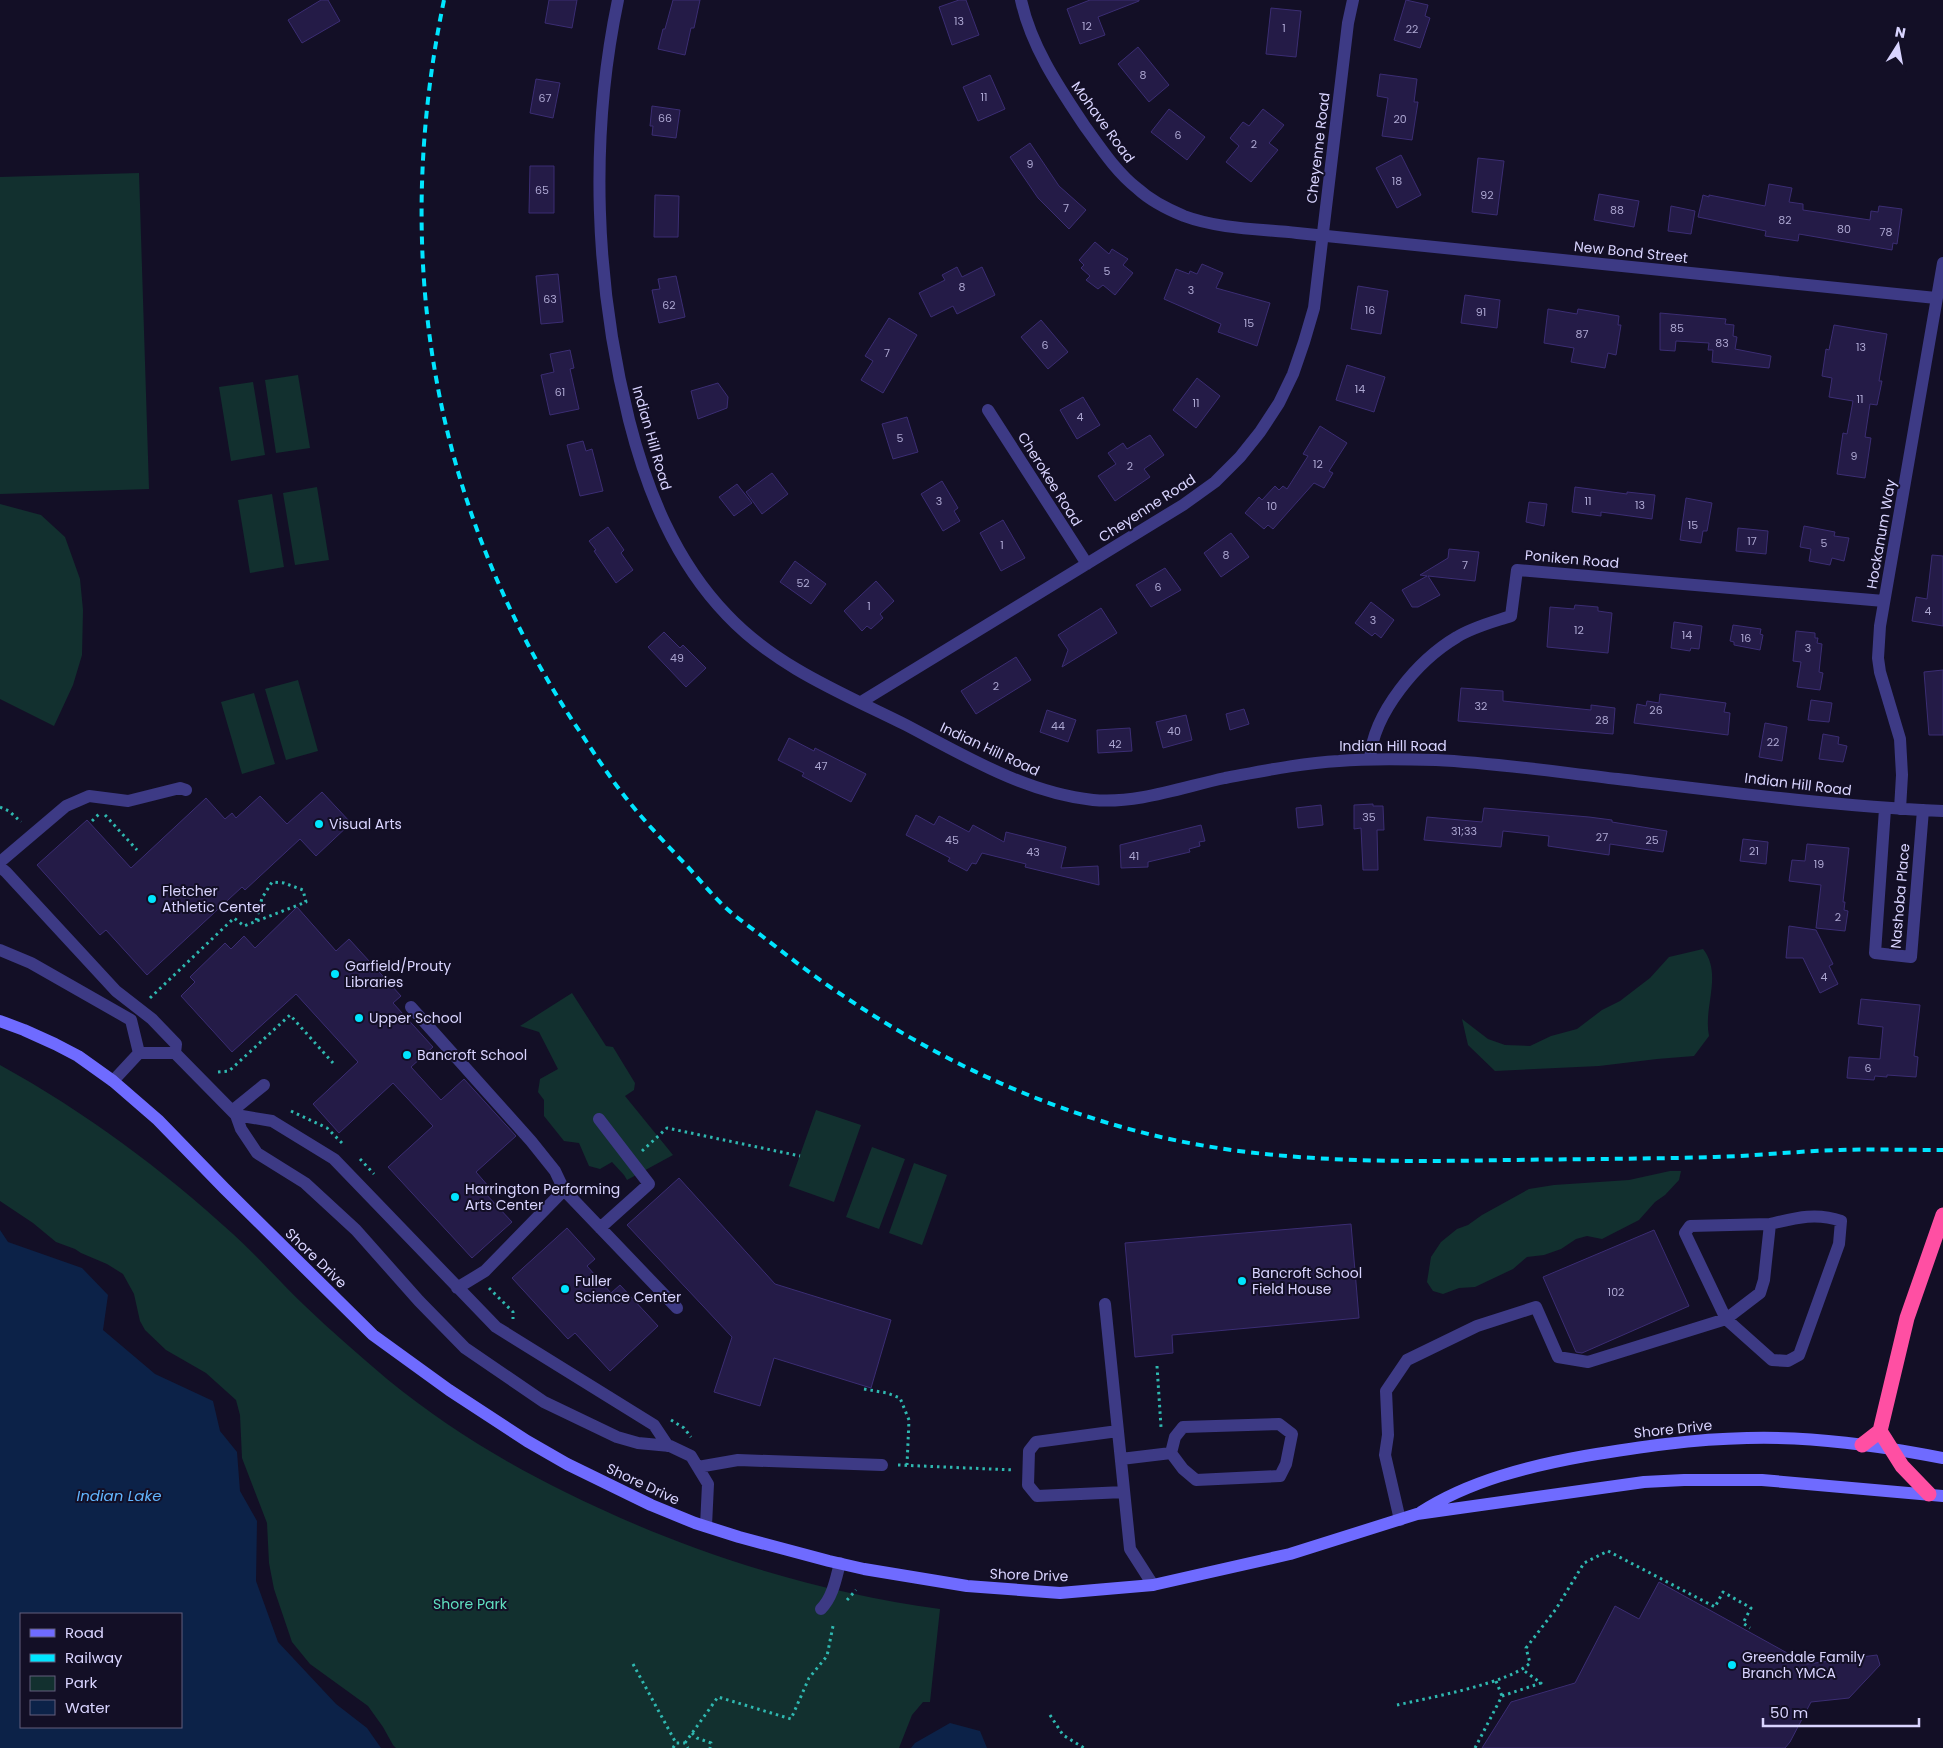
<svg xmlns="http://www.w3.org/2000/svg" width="1943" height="1748" viewBox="0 0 1943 1748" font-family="Poppins,sans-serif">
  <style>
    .green { fill: #12302f }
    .water { fill: #0c2248; fill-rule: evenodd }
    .building { fill: #241b47; stroke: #3b2d73 }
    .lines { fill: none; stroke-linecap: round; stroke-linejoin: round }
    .path { stroke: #2fb8b0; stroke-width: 3; stroke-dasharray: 2.5 4; stroke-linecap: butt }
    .service { stroke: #3d3a85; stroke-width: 12 }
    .minor { stroke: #3d3a85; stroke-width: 12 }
    .secondary { stroke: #6f6bff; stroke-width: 12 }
    .motorway { stroke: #ff4fa3; stroke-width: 15 }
    .rail { stroke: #00e5ff; stroke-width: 4; stroke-dasharray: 8 6; stroke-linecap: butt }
    .poi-dot { fill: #00e5ff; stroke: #130f26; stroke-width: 2 }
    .labels { text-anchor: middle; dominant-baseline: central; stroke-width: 4; stroke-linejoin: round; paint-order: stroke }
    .number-label { font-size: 11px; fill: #aca6d1 }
    .street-label { font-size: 14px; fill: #d9d4ff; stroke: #130f26 }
    .poi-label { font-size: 14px; fill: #d9d4ff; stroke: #130f26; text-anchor: start }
    .park-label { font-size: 14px; fill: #5fe0c0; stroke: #130f26 }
    .water-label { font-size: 15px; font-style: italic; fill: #62b6ff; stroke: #130f26 }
  </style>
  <rect width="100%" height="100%" fill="#130f26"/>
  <path class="green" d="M139 173 149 489 0 494V177Z
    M298 375 310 448 276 453 265 380Z
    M253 382 265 455 231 461 219 387Z
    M317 487 329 560 295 565 283 493Z
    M272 494 284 567 250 573 238 500Z
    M0 504 41 515 65 537 80 579 83 610 82 655 73 685 54 726 0 699Z
    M298 680 318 751 286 760 265 689Z
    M254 693 275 764 242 774 221 702Z
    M1703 949C1723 974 1703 1007 1709 1036L1694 1056 1657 1059 1599 1066 1495 1071 1468 1045 1462 1019 1488 1039 1505 1045 1530 1046 1551 1036 1577 1029 1602 1010 1620 1001 1650 978 1669 957Z
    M572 993 606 1046 613 1047 635 1083 634 1090 625 1096 673 1155 627 1180 624 1175 612 1162 600 1169 589 1166 579 1143 564 1141 544 1116V1100L538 1092 540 1079 558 1069 539 1032 520 1026Z
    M0 1065C85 1112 162 1169 233 1234 258 1257 280 1282 304 1305 331 1331 359 1355 387 1379 442 1424 502 1461 565 1492 684 1551 809 1591 940 1609L930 1702H923L912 1715 899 1748H396L393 1745 383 1727 368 1706 310 1664 292 1642 274 1589 269 1563 267 1523 242 1458 240 1415 236 1400 206 1373 166 1350 145 1330 140 1321 134 1294 123 1274 107 1264 81 1253 75 1249 56 1242 33 1223 0 1201Z
    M816 1110 861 1125 834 1202 789 1186Z
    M872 1147 905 1159 879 1229 846 1217Z
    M914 1163 947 1175 922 1245 889 1233Z
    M1670 1171H1681L1679 1180 1665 1195 1655 1202 1639 1220 1602 1239 1587 1236 1576 1239 1561 1249 1544 1255 1527 1257 1513 1269 1475 1287 1459 1288 1443 1294 1433 1291 1427 1282 1431 1257 1441 1242 1457 1229 1468 1225 1482 1215 1529 1189 1554 1185 1629 1180Z"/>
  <path class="water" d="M0 1230 8 1242 82 1268 108 1295 103 1330 155 1374 213 1401 220 1431 237 1452 240 1491 257 1521 256 1581 278 1642 336 1704 367 1728 381 1748H0ZM181 1614V1727H21V1614Z
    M950 1723 980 1731 987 1748H911L915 1743Z"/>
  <path class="building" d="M321 0H328L340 21 302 43 288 20Z
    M549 0H577L572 28 545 23Z
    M673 0H700L694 28H691L685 55 658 49 663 29H665Z
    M959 0H966L979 35 952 45 939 7Z
    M1090 0H1139V1L1098 17 1105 35 1080 44 1067 9Z
    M1406 0 1428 5 1425 16 1430 18 1420 48 1394 40Z
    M1271 8 1301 11 1296 57 1266 54Z
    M1138 47 1169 85 1149 102 1118 64Z
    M1380 74 1417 79 1414 102H1418L1412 140 1382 136 1388 98 1377 96Z
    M990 75 1005 109 978 121 963 87Z
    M536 79 560 83 553 118 530 113Z
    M652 106 680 110 676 138 652 135 653 126H650Z
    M1169 109 1205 137 1187 160 1151 132Z
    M1263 109 1284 125 1269 143 1278 150 1251 182 1226 162 1239 146 1230 138 1243 122 1249 126Z
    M1030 143 1059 186 1086 210 1069 229 1038 198 1010 157Z
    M1401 155 1421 195 1397 208 1376 168Z
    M1478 158 1504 161 1497 215 1472 212Z
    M530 166H554V213H529Z
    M1769 184 1792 188 1789 202 1803 204V210L1870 220 1871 211 1878 212 1879 206 1902 209 1897 244 1893 243 1892 250 1799 234 1798 241 1765 236 1766 231 1698 217 1703 195 1709 197V195L1765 206Z
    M1599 194 1639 201 1634 227 1594 220Z
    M655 195 679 196 678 237H654Z
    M1671 206 1695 211 1691 234 1668 231Z
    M1095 242 1109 254 1112 249 1128 259 1123 265 1133 273 1115 295 1103 285 1098 289 1086 280 1090 276 1081 268 1084 265 1079 260Z
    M1202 264 1223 273 1216 288 1270 303 1257 346 1218 332 1221 324 1164 299 1176 269 1189 274 1190 271 1197 274Z
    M957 267 962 277 982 267 995 295 957 314 953 306 931 317 919 293 945 280 942 275Z
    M558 274 563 322 541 324 536 276Z
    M676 276 685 317 659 323 652 290 660 289 658 279Z
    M1358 286 1388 291 1381 334 1351 329Z
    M1465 295 1500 300 1497 328 1461 323Z
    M1548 309 1577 314 1578 309 1619 316 1618 325H1621L1616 355 1608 353 1605 368 1571 362 1574 348 1544 343Z
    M1660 313 1726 319 1725 324 1734 325 1733 336 1737 337 1735 349 1771 356 1769 368 1712 362 1713 350H1708L1709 343 1676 341 1675 351 1660 350Z
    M889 318 917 335 883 393 861 380 873 361 865 356Z
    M1041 320 1068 352 1048 369 1021 337Z
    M1834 325 1887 334 1879 381H1882L1877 405 1870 404 1865 437 1871 438 1865 478 1837 474 1843 433 1847 434 1853 401 1829 397 1832 378 1822 376 1826 349 1829 350Z
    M570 350 574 368 570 369 579 409 550 415 541 375 554 372 550 354Z
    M1347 365 1385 377 1374 412 1336 400Z
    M1197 378 1220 396 1196 428 1173 410Z
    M718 383 728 397 727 408 698 419 691 391Z
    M1083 397 1100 425 1077 439 1060 410Z
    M907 417 918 452 893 459 882 424Z
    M1320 426 1347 443 1329 471 1333 473 1324 488 1314 483 1273 529 1268 525 1264 529 1245 513 1259 497 1262 500 1275 486 1279 490 1283 486 1287 489 1308 456 1303 454Z
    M1150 435 1164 455 1144 469 1150 477 1115 501 1098 476 1116 464 1108 453 1123 443 1127 449Z
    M583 441 586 451 592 449 603 491 580 496 567 445Z
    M772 473 788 494 762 514 746 492Z
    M942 481 958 508 954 511 960 521 943 531 921 494Z
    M737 484 752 503 734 516 719 497Z
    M1575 487 1627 494V492L1655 495 1652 519 1601 512V516L1572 512Z
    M1686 498 1712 503 1707 531H1703L1701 543 1680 540Z
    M1529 502 1547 504 1544 526 1526 522Z
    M1003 520 1025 558 1001 571 980 533Z
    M1804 526 1835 532 1834 536 1849 538 1844 561 1832 558 1830 565 1809 561 1811 549 1800 547Z
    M608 527 624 550 621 553 633 570 616 583 594 551 596 550 589 541Z
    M1738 528 1768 531 1766 554 1736 551Z
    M1231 533 1249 557 1221 577 1204 553Z
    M1449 549 1479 552 1475 581 1428 576 1440 595 1418 607H1412L1402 590 1427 576 1420 575 1448 558Z
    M1932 555 1943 556V626L1912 621 1916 597 1927 599Z
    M795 561 826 584 811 604 780 582Z
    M1165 568 1181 590 1151 607 1136 585Z
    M876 581 894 601 880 614 883 618 871 629 867 626 862 631 844 611Z
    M1371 602 1394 620 1381 638 1375 633 1372 636 1355 623Z
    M1575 605 1598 607V611L1612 613 1608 653 1547 647 1550 607 1574 609Z
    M1101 608 1117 633 1062 667 1068 650 1058 635Z
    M1674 622 1702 626 1699 649 1691 648 1690 651 1671 648Z
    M1733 625 1761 629 1760 634 1763 635 1760 650 1734 645V642L1730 641Z
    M1796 631 1815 633V638H1818L1817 643 1822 644 1819 672 1823 673 1820 690 1797 687 1801 662 1793 661Z
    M664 632 680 648 683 645 706 668 686 687 648 647Z
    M1016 657 1031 680 976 714 961 691Z
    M1943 670V735H1929L1924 672Z
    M1461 688 1503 691V701L1591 710V705L1615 708 1613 734 1458 721Z
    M1660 694 1726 703 1724 712 1730 713 1728 735 1634 723 1637 704 1646 706 1647 701 1659 703Z
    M1811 700 1832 703 1829 722 1808 720Z
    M1244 709 1249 724 1230 730 1226 714Z
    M1047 710 1076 720 1068 742 1040 732Z
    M1186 715 1192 740 1163 748 1156 722Z
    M1765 723 1787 727 1782 761 1759 757Z
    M1130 728 1132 751 1098 753 1097 730Z
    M1823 734 1839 737 1838 744 1847 746 1843 762 1819 759Z
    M789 738 814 751 815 748 866 774 851 802 802 776 804 773 778 760Z
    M322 792 351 823 316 856 300 839 245 890 242 887 147 975 106 930 100 935 37 865 87 820 131 868 206 798 225 819 232 813 236 818 260 796 287 824Z
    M1373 804V806H1383L1384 830H1377L1378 870H1363L1361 828 1354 829V805Z
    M1321 805 1323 825 1298 828 1296 808Z
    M1484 808 1589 817 1612 820V822L1667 831 1663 852 1610 844 1609 855 1548 846 1549 836 1503 831 1501 847 1424 840 1427 817 1482 822Z
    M916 815 934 825 939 816 969 832 973 825 1004 842 1006 832 1066 847 1061 868 1098 866 1099 885 1025 867 1026 864 982 853 976 864 972 863 967 871 948 861 950 858 906 835Z
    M1201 825 1205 841 1199 842 1200 846 1189 849 1190 852 1148 862V867L1121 868 1120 845Z
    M1743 839 1768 842 1766 864 1740 861Z
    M1807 844 1849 848 1843 902H1845L1844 910 1848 911 1845 931 1816 928 1821 885 1789 881 1792 860 1805 861Z
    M297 907 336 951 349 939 401 996 393 1003 433 1047 411 1067 441 1100 464 1079 516 1136 476 1172 489 1187 484 1192 512 1222 472 1258 388 1167 433 1126 393 1083 339 1133 313 1104 358 1062 296 994 232 1052 181 996 195 982 190 977 225 943 231 949 244 936 255 948Z
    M1789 926 1816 930 1833 964 1829 966 1838 984 1820 993 1803 958H1786Z
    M1861 999 1920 1005 1914 1056 1918 1057 1916 1077 1887 1075V1077L1875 1076 1874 1080 1847 1078 1849 1057 1880 1059 1883 1027 1858 1024Z
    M679 1178 775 1284 891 1320 871 1388 774 1358 760 1406 714 1392 732 1337 627 1225Z
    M1351 1224 1359 1318 1172 1335 1173 1353 1135 1357 1125 1243Z
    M567 1228 595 1259 587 1266 611 1293 620 1285 658 1326 610 1371 575 1333 568 1339 512 1278Z
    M1654 1230 1689 1306 1582 1353 1576 1352 1543 1277Z
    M1659 1582 1807 1664 1877 1655 1880 1665 1849 1698 1811 1702 1790 1742 1785 1748H1482L1511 1702 1575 1683 1615 1606 1639 1619Z"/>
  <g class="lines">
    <path class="path" d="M0 807 9 811 21 822
      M105 815 137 850
      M92 821 99 814
      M150 998 234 918 244 926 306 902 303 890 284 883 272 882 262 898 256 921
      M218 1072 229 1071 290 1015 333 1063
      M291 1111 327 1128 342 1143
      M642 1151 667 1128 800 1156
      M360 1159 374 1174
      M489 1288 513 1312V1319
      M1157 1366 1161 1427
      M864 1389 887 1393 900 1398 909 1420 907 1465
      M671 1420 684 1428 691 1437
      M898 1465 1014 1470
      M847 1600 856 1590
      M633 1664 676 1743
      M1496 1681 1502 1696
      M1397 1705C1428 1698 1510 1683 1530 1663L1526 1648 1556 1609 1584 1563 1608 1551 1715 1607 1723 1592 1751 1608 1743 1623 1750 1628
      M1050 1715 1063 1735 1084 1748
      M692 1733 697 1738 711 1743 710 1748
      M685 1743 718 1697 791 1719 809 1678 827 1656 833 1626
      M673 1748 676 1743H685L688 1748
      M1475 1748 1502 1696 1541 1683 1523 1670"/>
    <path class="service" d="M0 862 66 806 89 796 128 801 180 788 186 790
      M0 867 6 872 116 991 152 1019 176 1044 175 1053
      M0 950 31 963 131 1020 139 1053
      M411 1007 531 1141 555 1171 564 1190
      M113 1081 139 1053H175L236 1115 241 1129 257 1153 305 1183 356 1230 419 1301 465 1348 544 1402 617 1437 638 1443 670 1446 691 1456 708 1484 706 1526
      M232 1111 264 1085
      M236 1115 272 1121 334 1159 496 1327 654 1425 668 1446
      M599 1119 649 1184 600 1228
      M457 1288 485 1271 564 1190 677 1308
      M1105 1304 1130 1549 1153 1585
      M1118 1431 1036 1442 1029 1451 1028 1485 1037 1496 1124 1492
      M1121 1459 1171 1453 1175 1437 1183 1427 1279 1424 1292 1434 1286 1464 1280 1476 1196 1480 1183 1469 1171 1453
      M698 1467 738 1460 882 1465
      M1400 1520 1385 1455 1388 1435 1386 1391 1407 1360 1477 1326 1536 1307 1558 1357 1588 1362 1726 1319 1760 1293 1764 1280 1770 1224 1690 1226 1685 1233 1726 1319 1772 1360 1788 1361 1799 1355 1839 1244 1841 1221C1816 1212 1795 1218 1770 1224
      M821 1609C833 1597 836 1578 840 1563"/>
    <path class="minor" d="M618 0C589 138 595 283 629 420 647 491 675 561 727 615 776 667 844 694 906 725 965 756 1026 793 1093 800 1137 804 1183 787 1225 778 1263 771 1301 763 1339 761 1371 758 1404 759 1436 760 1497 763 1557 772 1618 779 1726 792 1834 806 1943 811
      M1021 0C1031 46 1058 86 1084 125 1100 147 1116 172 1138 189 1151 201 1167 209 1184 216 1219 229 1260 229 1297 233L1936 298
      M988 410 1087 564
      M861 702 1183 505 1215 482 1240 457 1260 432 1279 403 1293 374 1304 342 1314 308 1348 23 1353 0
      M1370 759C1373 713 1418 660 1457 637 1473 627 1493 622 1511 616L1517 570 1884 601
      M1885 809 1875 953 1911 957 1923 810
      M1900 809 1902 775 1900 739 1880 672 1878 658 1880 626 1943 263"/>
    <path class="secondary" d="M0 1021 24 1030 55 1044 78 1056 113 1081 158 1120 224 1188 373 1335 449 1390 527 1441 567 1464 651 1505 695 1523 739 1537 829 1561 864 1569 967 1586 1060 1593 1153 1585 1290 1554 1417 1514 1644 1482 1684 1480H1762L1943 1496
      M1421 1512C1469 1481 1529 1466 1585 1456 1639 1447 1693 1439 1747 1438 1813 1436 1879 1446 1943 1458"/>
    <path class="motorway" d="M1880 1431 1902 1466 1929 1494
      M1862 1445 1880 1431 1907 1318 1943 1215"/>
    <path class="rail" d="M444 0C391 255 431 503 574 723 591 748 607 774 626 798 645 822 666 844 687 866 700 880 712 895 726 908 737 918 750 927 762 936 789 957 816 978 845 997 946 1065 1059 1116 1179 1141 1287 1163 1398 1162 1509 1160 1577 1159 1646 1159 1715 1157 1756 1156 1798 1151 1840 1150 1874 1149 1909 1150 1943 1150"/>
  </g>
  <g class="poi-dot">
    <circle cx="319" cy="824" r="5"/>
    <circle cx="152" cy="899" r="5"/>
    <circle cx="335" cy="974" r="5"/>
    <circle cx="359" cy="1018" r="5"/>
    <circle cx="407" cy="1055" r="5"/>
    <circle cx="455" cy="1197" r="5"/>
    <circle cx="1242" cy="1281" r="5"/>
    <circle cx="565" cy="1289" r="5"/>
    <circle cx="1732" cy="1665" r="5"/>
  </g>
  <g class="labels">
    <g class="number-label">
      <text x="959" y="21">13</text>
      <text x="1087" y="26">12</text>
      <text x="1284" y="28">1</text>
      <text x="1412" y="29">22</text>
      <text x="1143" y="75">8</text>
      <text x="984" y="97">11</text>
      <text x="545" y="98">67</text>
      <text x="665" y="118">66</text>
      <text x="1400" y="119">20</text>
      <text x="1178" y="135">6</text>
      <text x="1254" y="144">2</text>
      <text x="1030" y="164">9</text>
      <text x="1397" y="181">18</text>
      <text x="542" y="190">65</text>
      <text x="1487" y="195">92</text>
      <text x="1066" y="208">7</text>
      <text x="1617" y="210">88</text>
      <text x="1785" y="220">82</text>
      <text x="1844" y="229">80</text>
      <text x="1886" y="232">78</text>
      <text x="1107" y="271">5</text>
      <text x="962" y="287">8</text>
      <text x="1191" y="290">3</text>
      <text x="550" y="299">63</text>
      <text x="669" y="305">62</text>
      <text x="1370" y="310">16</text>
      <text x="1481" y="312">91</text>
      <text x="1249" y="323">15</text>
      <text x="1677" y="328">85</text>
      <text x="1582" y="334">87</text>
      <text x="1722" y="343">83</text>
      <text x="1045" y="345">6</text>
      <text x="1861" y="347">13</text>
      <text x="887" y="353">7</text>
      <text x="1360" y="389">14</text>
      <text x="560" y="392">61</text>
      <text x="1860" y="399">11</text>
      <text x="1196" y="403">11</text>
      <text x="1080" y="417">4</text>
      <text x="900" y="438">5</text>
      <text x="1854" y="456">9</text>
      <text x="1318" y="464">12</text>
      <text x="1130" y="466">2</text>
      <text x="939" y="501">3</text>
      <text x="1588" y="501">11</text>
      <text x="1640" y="505">13</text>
      <text x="1272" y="506">10</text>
      <text x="1693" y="525">15</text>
      <text x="1752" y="541">17</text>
      <text x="1824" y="543">5</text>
      <text x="1002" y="545">1</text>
      <text x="1226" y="555">8</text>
      <text x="1465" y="565">7</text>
      <text x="803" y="583">52</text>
      <text x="1158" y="587">6</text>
      <text x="869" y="606">1</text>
      <text x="1928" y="611">4</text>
      <text x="1373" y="620">3</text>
      <text x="1579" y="630">12</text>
      <text x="1687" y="635">14</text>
      <text x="1746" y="638">16</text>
      <text x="1808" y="648">3</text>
      <text x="677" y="658">49</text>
      <text x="996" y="686">2</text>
      <text x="1481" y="706">32</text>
      <text x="1656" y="710">26</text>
      <text x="1602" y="720">28</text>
      <text x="1058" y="726">44</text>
      <text x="1174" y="731">40</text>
      <text x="1773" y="742">22</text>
      <text x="1115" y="744">42</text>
      <text x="821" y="766">47</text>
      <text x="1369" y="817">35</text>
      <text x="1464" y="831">31;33</text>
      <text x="1602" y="837">27</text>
      <text x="952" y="840">45</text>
      <text x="1652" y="840">25</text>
      <text x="1754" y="851">21</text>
      <text x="1033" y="852">43</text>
      <text x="1134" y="856">41</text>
      <text x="1819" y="864">19</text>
      <text x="1838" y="917">2</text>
      <text x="1824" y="977">4</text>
      <text x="1868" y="1068">6</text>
      <text x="1616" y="1292">102</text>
    </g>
    <g class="street-label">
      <text transform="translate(1103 122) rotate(54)">Mohave Road</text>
      <text transform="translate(1318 148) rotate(-83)">Cheyenne Road</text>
      <text transform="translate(1631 252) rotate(6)">New Bond Street</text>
      <text transform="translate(652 438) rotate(74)">Indian Hill Road</text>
      <text transform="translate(1050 479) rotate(58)">Cherokee Road</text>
      <text transform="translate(1147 508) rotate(-33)">Cheyenne Road</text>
      <text transform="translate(1881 534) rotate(-80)">Hockanum Way</text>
      <text transform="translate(1572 559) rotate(5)">Poniken Road</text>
      <text x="1393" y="746">Indian Hill Road</text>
      <text transform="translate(990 749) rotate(25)">Indian Hill Road</text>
      <text transform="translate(1798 784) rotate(7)">Indian Hill Road</text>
      <text transform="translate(1900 896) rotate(-85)">Nashoba Place</text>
      <text transform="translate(316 1258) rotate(44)">Shore Drive</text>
      <text transform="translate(1673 1429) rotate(-6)">Shore Drive</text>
      <text transform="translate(643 1484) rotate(25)">Shore Drive</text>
      <text transform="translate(1029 1575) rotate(2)">Shore Drive</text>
    </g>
    <g class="poi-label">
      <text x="329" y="824">Visual Arts</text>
      <text x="162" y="891">Fletcher<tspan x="162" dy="16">Athletic Center</tspan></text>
      <text x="345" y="966">Garfield/Prouty<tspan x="345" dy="16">Libraries</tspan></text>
      <text x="369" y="1018">Upper School</text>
      <text x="417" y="1055">Bancroft School</text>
      <text x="465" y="1189">Harrington Performing<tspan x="465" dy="16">Arts Center</tspan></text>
      <text x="1252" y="1273">Bancroft School<tspan x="1252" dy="16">Field House</tspan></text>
      <text x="575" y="1281">Fuller<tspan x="575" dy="16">Science Center</tspan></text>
      <text x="1742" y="1657">Greendale Family<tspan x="1742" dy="16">Branch YMCA</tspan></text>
    </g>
    <g class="park-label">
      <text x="470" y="1604">Shore Park</text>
    </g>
    <g class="water-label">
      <text x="119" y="1495">Indian Lake</text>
    </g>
  </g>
  <rect x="20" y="1613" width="162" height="115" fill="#130f26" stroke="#625e7d"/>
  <rect x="30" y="1629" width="25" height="8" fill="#6f6bff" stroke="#625e7d"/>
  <text x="65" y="1638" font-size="15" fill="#d9d4ff">Road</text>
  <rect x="30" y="1654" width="25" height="8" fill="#00e5ff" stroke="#625e7d"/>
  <text x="65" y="1663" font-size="15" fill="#d9d4ff">Railway</text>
  <rect x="30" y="1676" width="25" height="15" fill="#12302f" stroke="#625e7d"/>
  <text x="65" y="1688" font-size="15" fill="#d9d4ff">Park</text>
  <rect x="30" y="1700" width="25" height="15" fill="#0c2248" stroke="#625e7d"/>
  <text x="65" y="1713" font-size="15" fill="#d9d4ff">Water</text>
  <g transform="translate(1898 45) rotate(11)" stroke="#130f26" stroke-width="4" paint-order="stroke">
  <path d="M0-4L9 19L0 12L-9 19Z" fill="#d9d4ff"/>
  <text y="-8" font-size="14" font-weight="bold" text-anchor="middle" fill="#d9d4ff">N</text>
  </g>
  <path d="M1763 1718v8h156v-8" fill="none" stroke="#d9d4ff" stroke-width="2.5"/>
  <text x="1770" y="1718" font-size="15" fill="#d9d4ff" stroke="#130f26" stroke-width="4" paint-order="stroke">50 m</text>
</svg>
